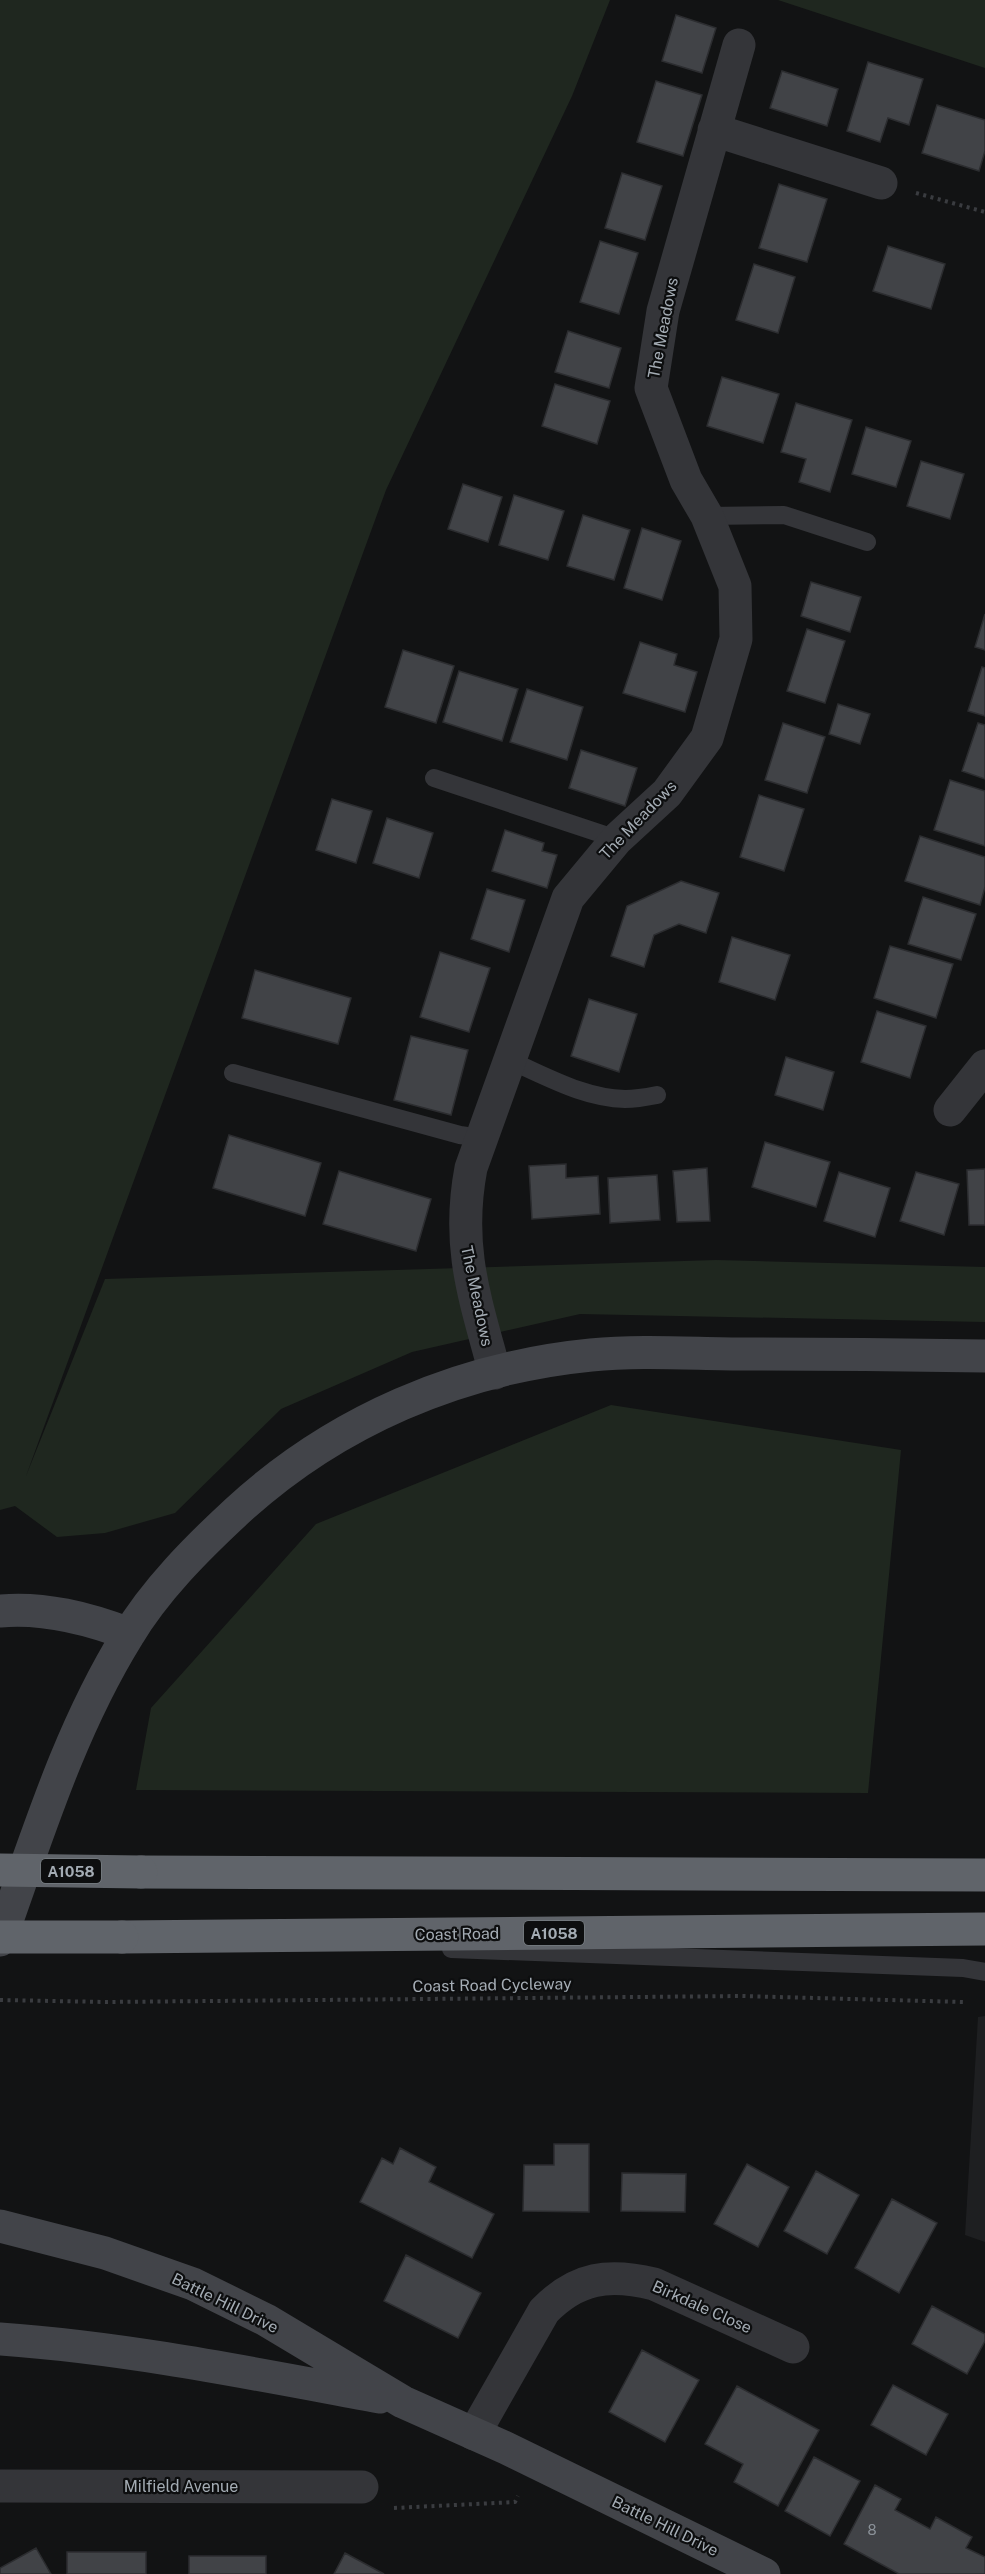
<svg xmlns="http://www.w3.org/2000/svg" width="985" height="2574" viewBox="0 0 985 2574" font-family="'Public Sans',sans-serif">
  <style>
    .built { fill: #1e1f21 }
    .green { fill: #1f271f }
    .building { fill: #414347; stroke: #2c2d30; stroke-width: 1.5 }
    .lines { fill: none; stroke-linecap: round; stroke-linejoin: round }
    .path { stroke: #3a3c40; stroke-width: 4; stroke-dasharray: 3 4.5; stroke-linecap: butt }
    .lane { stroke: #343539; stroke-width: 18 }
    .street { stroke: #343539; stroke-width: 33 }
    .secondary { stroke: #424449; stroke-width: 33 }
    .highway { stroke: #60646a; stroke-width: 33 }
    .highway-bridge { stroke: #60646a; stroke-width: 33 }
    .labels { text-anchor: middle; dominant-baseline: central; stroke-width: 4.5; stroke-linejoin: round; paint-order: stroke }
    .number-label { font-size: 14px; fill: #8b9299 }
    .shield { fill: #0d0e0f; stroke: #777d82; stroke-width: 1.5 }
    .shield-label { font-size: 15px; font-weight: bold; fill: #a4acb4 }
    .street-label { font-size: 16px; fill: #a4acb4; stroke: #0d0e0f }
  </style>
  <rect width="100%" height="100%" fill="#121314"/>
  <path class="built" d="M985 2016V2242L965 2235 978 2017Z"/>
  <path class="green" d="M0 0H610L572 96 386 490 26 1476 105 1279 716 1260 985 1267V1322L580 1314 412 1352 281 1409 175 1513 105 1533 57 1537 15 1506 0 1510Z
    M778 0H985V68Z
    M611 1405 901 1450 868 1793 136 1790 151 1708 316 1524Z"/>
  <path class="building" d="M676 15 716 28 702 73 662 61Z
    M868 62 923 79 909 125 888 118 880 142 847 131Z
    M782 71 838 89 827 126 770 108Z
    M656 81 702 95 683 156 637 142Z
    M937 105 985 120V151L979 171 922 153Z
    M622 173 662 186 645 240 605 228Z
    M779 184 827 199 807 262 759 248Z
    M600 241 638 253 619 314 580 302Z
    M888 246 945 264 931 309 873 291Z
    M754 264 795 277 778 333 736 320Z
    M568 331 621 348 609 388 555 372Z
    M722 377 779 394 763 443 707 426Z
    M555 384 610 401 597 444 542 426Z
    M796 403 852 420 830 492 799 482 806 459 781 452Z
    M866 427 911 441 896 487 852 474Z
    M921 461 964 474 950 519 907 506Z
    M463 484 502 497 488 542 448 529Z
    M514 495 564 511 548 560 499 545Z
    M583 515 630 530 614 580 567 566Z
    M642 528 681 541 662 600 624 588Z
    M811 582 861 597 850 632 801 616Z
    M985 614V650L975 647Z
    M807 629 845 641 825 703 787 691Z
    M640 642 677 654 674 665 697 672 685 712 623 693Z
    M403 650 454 666 436 723 385 707Z
    M982 667 985 668V716L968 711Z
    M459 671 518 689 502 741 443 722Z
    M527 689 583 707 567 760 510 742Z
    M838 704 870 714 860 744 829 734Z
    M783 723 825 737 807 793 765 780Z
    M978 723 985 725V779L962 771Z
    M581 750 637 768 625 806 569 788Z
    M950 780 985 791V846L934 830Z
    M759 795 804 809 784 871 740 857Z
    M332 799 372 811 356 863 316 850Z
    M387 818 433 833 419 878 373 863Z
    M505 830 544 843 542 851 557 855 547 888 492 871Z
    M920 836 985 857V887L980 905 905 881Z
    M681 881 719 893 706 933 679 924 654 935 644 967 611 956 627 906Z
    M487 889 525 900 509 952 471 939Z
    M923 897 976 914 961 960 908 944Z
    M732 937 790 955 775 1000 719 982Z
    M890 946 953 964 936 1018 874 998Z
    M440 952 490 968 469 1032 420 1017Z
    M255 970 351 998 338 1044 242 1018Z
    M589 999 637 1014 619 1072 571 1056Z
    M877 1011 926 1026 910 1078 861 1062Z
    M411 1036 468 1050 451 1115 394 1100Z
    M786 1057 834 1072 823 1110 775 1095Z
    M229 1135 321 1163 305 1216 213 1188Z
    M765 1142 830 1162 816 1207 752 1187Z
    M566 1164V1178L598 1176 600 1214 532 1219 529 1166Z
    M707 1168 710 1221 677 1222 673 1171Z
    M985 1169V1225H969L967 1170Z
    M339 1171 431 1199 416 1251 323 1224Z
    M839 1172 890 1188 875 1237 824 1221Z
    M916 1172 959 1184 944 1235 900 1221Z
    M657 1175 660 1220 610 1223 608 1178Z
    M554 2144H589V2212L523 2211 524 2165H554Z
    M400 2148 436 2167 429 2182 494 2214 472 2258 360 2202 382 2158 393 2164Z
    M747 2164 789 2187 758 2247 714 2224Z
    M816 2171 859 2195 827 2254 784 2231Z
    M622 2173 686 2174 685 2212 621 2211Z
    M892 2199 937 2223 899 2293 855 2268Z
    M406 2255 481 2293 458 2338 384 2301Z
    M932 2306 985 2334V2341L967 2374 912 2344Z
    M642 2350 699 2380 665 2442 609 2412Z
    M893 2385 948 2414 926 2455 871 2425Z
    M737 2386 819 2430 778 2506 734 2482 743 2464 705 2444Z
    M814 2457 860 2481 830 2536 785 2511Z
    M875 2485 901 2499 895 2510 930 2529 936 2517 972 2537 966 2548 985 2557V2574H899L844 2544Z
    M36 2548 51 2574H0V2568Z
    M67 2552H146V2574H67Z
    M345 2553 384 2574H334Z
    M189 2556H266V2574H189Z"/>
  <g class="lines">
    <path class="path" d="M916 193 985 212
      M0 2000 106 2002 741 1996 963 2002
      M394 2508 515 2502 518 2496"/>
    <path class="lane" d="M707 516 784 515 867 542
      M434 778 617 839
      M511 1061C548 1077 584 1098 625 1099 636 1099 647 1097 657 1095
      M233 1073 460 1135 481 1138
      M451 1949 963 1968 985 1972"/>
    <path class="street" d="M714 130 881 183
      M950 1110 985 1066
      M495 1373C475 1298 456 1247 471 1168L568 898 617 839 667 793 707 738 736 639 735 586 707 516 686 480 651 388 663 311 739 45
      M474 2434 544 2311C577 2277 609 2273 654 2284L793 2347
      M0 2486 362 2487"/>
    <path class="secondary" d="M0 1611C44 1607 87 1618 129 1634
      M0 1940C37 1837 69 1731 127 1637 155 1590 197 1548 237 1511 335 1421 459 1368 591 1355 642 1350 695 1354 746 1354 826 1354 905 1355 985 1356
      M0 2226 105 2253 193 2284 266 2320 403 2402 506 2448 764 2574
      M0 2339C128 2348 255 2374 380 2397"/>
    <path class="highway" d="M141 1872 985 1875
      M122 1937 985 1929"/>
    <path class="highway-bridge" d="M0 1870 141 1872
      M0 1937H122"/>
  </g>
  <g class="labels">
    <g class="number-label">
      <text x="872" y="2530">8</text>
    </g>
    <g class="shield">
      <rect x="41" y="1859" width="60" height="24" rx="4.5"/>
      <rect x="524" y="1921" width="60" height="24" rx="4.5"/>
    </g>
    <g class="shield-label">
      <text x="71" y="1871">A1058</text>
      <text x="554" y="1933">A1058</text>
    </g>
    <g class="street-label">
      <text transform="translate(663 328) rotate(-79)">The Meadows</text>
      <text transform="translate(638 820) rotate(-46)">The Meadows</text>
      <text transform="translate(477 1296) rotate(78)">The Meadows</text>
      <text transform="translate(457 1934) rotate(-1)">Coast Road</text>
      <text transform="translate(492 1985) rotate(-1)">Coast Road Cycleway</text>
      <text transform="translate(225 2303) rotate(26)">Battle Hill Drive</text>
      <text transform="translate(702 2307) rotate(24)">Birkdale Close</text>
      <text x="181" y="2486">Milfield Avenue</text>
      <text transform="translate(665 2526) rotate(26)">Battle Hill Drive</text>
    </g>
  </g>
</svg>
